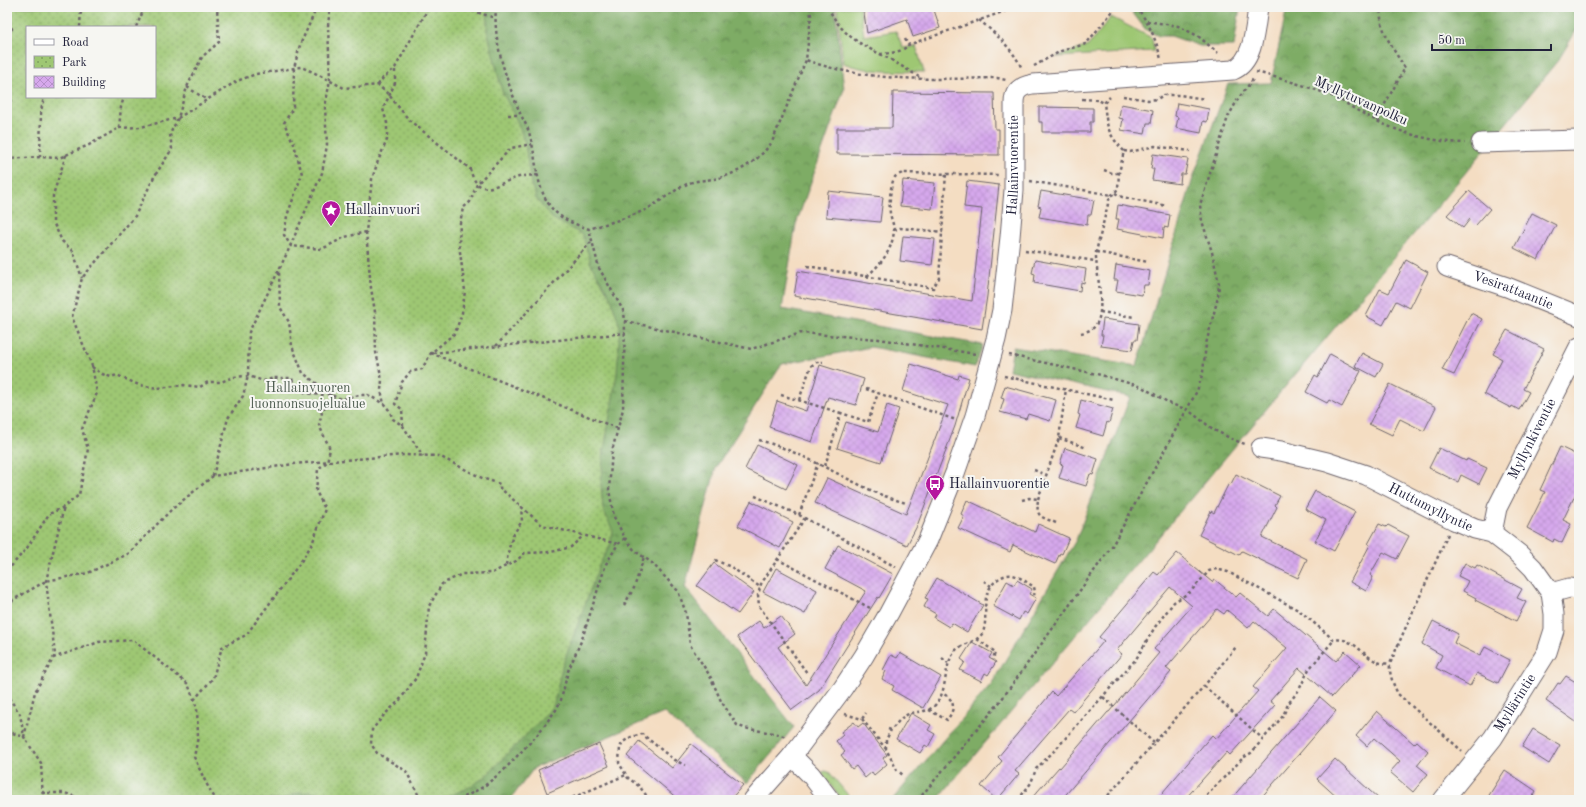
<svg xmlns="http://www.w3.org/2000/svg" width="1586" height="807" viewBox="0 0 1586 807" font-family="'Old Standard TT',serif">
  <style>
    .grass { fill: #9ec773; stroke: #607457 }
    .forest { fill: url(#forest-crowns); stroke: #506750; fill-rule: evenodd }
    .park { fill: url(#park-dots); stroke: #607457; fill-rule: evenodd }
    .building { fill: url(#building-cross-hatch) }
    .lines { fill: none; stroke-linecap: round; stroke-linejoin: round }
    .minor-casing { stroke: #6c636a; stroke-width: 21 }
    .path { stroke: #6c636a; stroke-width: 2.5; stroke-dasharray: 3 3; stroke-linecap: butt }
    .minor { stroke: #fff; stroke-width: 19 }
    .labels { text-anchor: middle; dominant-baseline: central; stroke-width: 4; stroke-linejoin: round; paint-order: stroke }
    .street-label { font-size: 14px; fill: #22223b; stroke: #f6f6f2 }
    .poi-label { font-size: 14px; fill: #22223b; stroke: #f6f6f2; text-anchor: start }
    .park-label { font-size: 14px; fill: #4d5c4f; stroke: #f6f6f2 }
  </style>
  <defs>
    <pattern id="forest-crowns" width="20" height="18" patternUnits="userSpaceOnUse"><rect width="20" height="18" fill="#7eac65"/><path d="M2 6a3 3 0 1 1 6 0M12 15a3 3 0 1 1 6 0" fill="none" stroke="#678c54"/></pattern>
    <pattern id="park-dots" width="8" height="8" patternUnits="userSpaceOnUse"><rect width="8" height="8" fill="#9ec773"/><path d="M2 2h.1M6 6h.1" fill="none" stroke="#80a160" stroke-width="1.8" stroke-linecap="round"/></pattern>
    <pattern id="building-cross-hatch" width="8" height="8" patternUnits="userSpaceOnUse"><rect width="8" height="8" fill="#d6a8ec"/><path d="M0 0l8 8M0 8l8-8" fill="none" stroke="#b790cb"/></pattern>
  </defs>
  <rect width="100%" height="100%" fill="#f6f6f2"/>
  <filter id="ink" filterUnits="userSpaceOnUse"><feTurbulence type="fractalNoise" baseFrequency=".025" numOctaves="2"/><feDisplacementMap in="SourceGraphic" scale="8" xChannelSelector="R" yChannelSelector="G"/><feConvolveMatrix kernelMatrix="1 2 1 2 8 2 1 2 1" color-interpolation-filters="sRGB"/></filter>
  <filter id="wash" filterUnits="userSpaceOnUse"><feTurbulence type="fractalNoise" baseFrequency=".012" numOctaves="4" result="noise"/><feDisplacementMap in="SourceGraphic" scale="16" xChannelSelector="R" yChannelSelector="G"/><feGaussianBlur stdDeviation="0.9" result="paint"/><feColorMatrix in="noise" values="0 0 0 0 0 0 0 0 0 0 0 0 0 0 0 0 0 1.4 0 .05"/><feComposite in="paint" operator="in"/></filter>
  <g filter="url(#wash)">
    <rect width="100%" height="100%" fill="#f4ddc2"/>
    <path class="grass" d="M837 7H860L864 36 896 31 903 48 916 46 924 72C896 71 869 73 843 63Z
      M1111 17 1152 38 1154 51 1056 57 1088 46Z
      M825 771 829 772 852 800H842L821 773Z"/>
    <path class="forest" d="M7 7H835L844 89 796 224 782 309 983 345 975 367 871 347 782 364 716 467 685 587 794 727 747 783 664 713 534 768 510 800H7ZM27 27H155V97H27Z
      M1142 7H1240L1234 46H1200L1171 36H1159L1146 30 1132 12Z
      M1287 7H1579V26L1559 59 1477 159 937 800H892L992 683 1076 540 1130 397 1009 370 1013 347 1137 366 1193 178 1228 84 1271 83Z"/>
    <path class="park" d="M7 7H488L487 29 502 91 517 121 525 143 531 184 537 200 552 218 583 235 591 264 611 298 620 327 617 373 603 457 601 485 603 509 613 531 610 546 601 561 562 667 554 704 544 717 485 777 466 789 438 800H362L310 792 298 793 281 800H7ZM27 27H155V97H27Z"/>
    <g id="blocks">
      <path class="building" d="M863 7H936L937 9 934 10 940 28 913 37 907 19 867 33Z
        M893 92 994 93 995 129H999V155L837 154V128H892Z
        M1177 103 1209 109 1207 122 1203 121 1201 133 1176 128 1178 117 1175 116Z
        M1121 104 1153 110 1151 123H1147L1145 134 1121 130 1123 119 1119 118Z
        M1039 107 1093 108V122H1090V132H1042V122H1039Z
        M1153 154 1188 159 1185 174H1181L1180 184 1152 180 1154 169H1151Z
        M903 180 935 183 932 209 900 206Z
        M967 181 999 185 987 296 982 329 794 296 798 271 972 301 982 209 964 207Z
        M828 191 883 197 880 222 826 217Z
        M1041 191 1094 200 1091 215H1088L1087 225 1039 217 1041 207 1038 206Z
        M1469 191 1490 209 1476 225 1470 219 1463 228 1447 215Z
        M1118 205 1170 215 1168 228 1164 227 1163 238 1117 229 1119 219H1116Z
        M1532 213 1556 225 1538 260 1514 248Z
        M903 236 935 239 932 265 900 261Z
        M1035 260 1086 269 1084 283 1081 282 1080 291 1034 283 1035 274 1032 273Z
        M1406 260 1428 272 1410 308 1396 301 1383 325 1366 316 1380 289 1389 293Z
        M1116 265 1150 271 1148 285H1144L1142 295 1116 291 1118 280H1114Z
        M1471 313 1482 319 1454 375 1442 370Z
        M1103 319 1139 324 1137 340H1134L1132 350 1101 346 1103 335H1101Z
        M1507 330 1544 349 1523 389 1529 392 1519 410 1512 406 1511 408 1484 394 1502 359 1493 354Z
        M1362 353 1383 364 1376 377 1355 366Z
        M1330 354 1361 371 1342 407 1329 400 1327 403 1306 392 1315 375 1318 377Z
        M911 364 958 379 959 375 969 378 955 426 917 526 907 545 815 503 827 478 906 514 948 405 903 391Z
        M820 365 864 379 856 405 828 397 812 442 769 427 777 401 806 411Z
        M1390 384 1436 407 1424 431 1400 419 1392 435 1369 424Z
        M1005 386 1056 400 1050 421 1028 414 1026 419 1000 412 1004 399 1001 398Z
        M1081 400 1113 409 1109 423 1107 422 1103 436 1076 428 1080 415 1078 414Z
        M887 405 899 409 881 462 837 448 846 422 878 432Z
        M757 445 798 465 786 489 745 469Z
        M1560 447 1579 456V487L1563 520 1571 524 1562 543 1554 539 1553 542 1527 528 1545 492 1540 490Z
        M1065 448 1098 459 1093 475 1090 474 1086 486 1059 478 1063 465 1060 464Z
        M1439 448 1466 461 1467 459 1487 468 1479 484 1461 475 1458 482 1429 468Z
        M1236 474 1280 496 1275 505 1277 507 1262 537 1307 559 1298 578 1242 551 1239 555 1199 535 1211 511 1214 513 1229 483 1231 484Z
        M1315 491 1355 512 1334 551 1315 541 1326 520 1305 509Z
        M967 500 1035 532 1038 524 1069 538 1062 554 1060 553 1055 564 1013 545 1010 552 958 528 964 516 961 514Z
        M751 501 793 522 780 548 738 526Z
        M1379 524 1386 527 1388 525 1409 536 1397 559 1383 552 1370 575 1373 577 1366 591 1350 582 1370 545 1368 544Z
        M838 545 893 574 879 598 878 597 819 690 792 710 737 637 759 621 764 628 781 616 795 634 778 647 806 685 866 591 825 569Z
        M1177 553 1212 582 1214 579 1236 597 1240 593 1268 616 1274 609 1336 661 1345 651 1361 665 1332 697 1299 668 1270 701 1275 705 1230 755 1227 752 1184 800H1156L1212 735 1216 739 1242 709 1258 691 1253 687 1287 648 1254 621 1248 628 1227 610 1224 614 1217 609 1166 668 1171 672 1061 800H1030L1059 767 1060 768 1108 712H1109L1159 653 1154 649 1192 606 1170 587 1117 650 1122 654 1073 712 1069 709 1041 741 1015 771 1019 774 997 800 981 786 1002 761 998 757 1052 692 1056 696 1104 641 1099 637 1154 572 1158 575Z
        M714 563 754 592 738 614 697 586Z
        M1465 563 1475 568 1477 565 1522 589 1517 598 1526 602 1516 621 1475 600 1476 598 1463 591 1468 581 1458 576Z
        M776 568 817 590 805 614 763 592Z
        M937 578 983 605 967 632 952 623 949 627 934 618 936 614 924 607 928 599 925 598Z
        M1017 580 1032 589 1029 594 1036 598 1027 614 1023 612 1019 620 993 606 1007 581 1014 585Z
        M1433 621 1458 634 1454 643 1480 656 1485 647 1510 660 1498 683 1477 673 1470 686 1436 668 1442 655 1422 644Z
        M972 642 992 653 989 658 996 662 988 675 985 673 981 681 960 670 965 662 961 659Z
        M900 653 941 677 923 708 892 690 894 686 882 679 886 671 883 670 891 655 897 658Z
        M1566 676 1579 684V724L1546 701 1558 683 1560 684Z
        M1320 697 1336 711 1293 761 1259 800H1230Z
        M1377 711 1414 744 1417 741 1428 751 1417 765 1428 774 1413 792 1390 772 1400 761 1374 738 1367 746 1356 736Z
        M911 713 931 725 928 730 935 734 928 747 925 745 920 753 896 739Z
        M854 722 858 727 863 723 887 755 883 758 887 764 874 775 872 772 865 778 856 766 852 769 841 755 845 752 836 741 843 735 841 732Z
        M1533 729 1560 745 1549 764 1522 747Z
        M639 741 672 768 691 744 743 785 730 800H679L627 756Z
        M599 744 609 766 547 793 538 770Z
        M1335 759 1380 800H1340L1317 779Z
        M1505 770 1536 791 1531 800H1486Z"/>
    </g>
  </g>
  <g filter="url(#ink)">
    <use href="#blocks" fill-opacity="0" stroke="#6c636a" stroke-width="1"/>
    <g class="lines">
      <g class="minor-casing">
        <g id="minor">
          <path d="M1481 143 1579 140"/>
          <path id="s1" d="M1447 267 1507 287 1579 316"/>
          <path id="s2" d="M1261 448 1281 451 1327 462 1366 475 1454 520 1475 529 1492 533 1519 554 1533 568 1551 593 1569 588 1579 589"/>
          <path id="s3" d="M1492 533 1497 508 1579 347"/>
          <path d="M792 756 811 775 830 800"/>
          <path id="s4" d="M753 800 792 756 843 688 864 656 889 613 928 540 955 473 975 416 996 339 1002 310 1010 237 1014 190V103C1014 90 1021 86 1033 84L1233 70C1254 62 1255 27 1258 7"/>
          <path id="s5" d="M1443 800 1493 738 1547 652 1554 630V614L1551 593"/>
        </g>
      </g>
      <path class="path" d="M317 7 300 45 294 68 293 108 284 123 294 144 302 174 287 216 284 235 291 246 322 249 345 237 366 232 372 179 378 161 387 140V123L383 109 395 83V68
        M461 7 495 18
        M496 7C493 41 505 76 518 108 521 117 528 126 530 136 537 159 535 185 550 206 560 219 574 224 589 229 608 223 628 218 647 209 661 201 674 190 689 183 698 180 710 180 719 178 741 172 759 160 772 142L806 60
        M810 7 811 16 806 60C869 83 932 79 997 78L1006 80
        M828 7C843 39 864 45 893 61 903 67 913 73 922 79
        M1136 7C1149 22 1156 40 1161 59
        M7 12 9 7
        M7 16 12 29 7 36
        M979 20C995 33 1014 50 1022 69
        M1147 21 1178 26 1198 36 1218 53
        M80 27 81 7
        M136 27 145 7
        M905 39 908 45 1017 7
        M880 54C889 53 902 53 908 45
        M1034 66 1061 51 1086 44 1116 7
        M1256 72C1282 79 1309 86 1334 97 1345 102 1355 110 1366 115 1395 132 1431 142 1465 143
        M378 85 383 78 395 68 429 7
        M7 87 11 98 7 122
        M187 87 207 100
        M1123 96 1148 100 1157 99 1164 95H1180L1205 99
        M1082 99 1098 100 1104 103
        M508 115H520
        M1378 121 1381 111 1405 68C1394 50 1378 29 1381 7
        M119 128 141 127 178 118 237 81 256 74 301 67 313 72 344 88 378 85 389 95 409 120 470 169C479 202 499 182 519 177 525 175 532 176 538 175
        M1124 151 1130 152 1155 146 1190 151
        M66 155 53 195V222L62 241 73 251 82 278
        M40 157 41 111 44 97
        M7 159 40 157 59 158 89 145 119 128 121 107 124 97
        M1104 170 1112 173H1118
        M1030 181 1112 195
        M1115 193 1122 197 1167 206
        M894 230 900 228 943 232
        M366 232 371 288 375 312 376 352 382 380 381 390 384 404
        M1025 250 1095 261
        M1096 252 1148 262
        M807 266 933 288 939 278 946 173
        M867 276C881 264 892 251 894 231 894 225 891 219 890 213 889 205 890 181 896 176 897 175 901 174 902 173L998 175
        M1100 312 1135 317
        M625 321 751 349 801 333 879 339 976 354
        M1081 333C1086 332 1092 330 1095 326 1107 312 1095 270 1096 252L1110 196 1115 193 1118 188 1119 173 1124 151C1107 133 1107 127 1104 103L1110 97
        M496 346 591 242
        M431 353 619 429
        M433 353 625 333
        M1009 355 1101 375 1142 387 1171 404 1188 410 1214 430 1234 440 1245 444
        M92 367 102 374 111 377 117 375 139 385 158 388 184 385 200 387 208 382H221L233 377 248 376 264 381 274 378H292L294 385 306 393 321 395 327 394 342 399 360 395H368L384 404 389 410 393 419 403 426 423 456
        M1004 376 1114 400
        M866 389 956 420
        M781 395 841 413
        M799 400 811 366 817 362H823
        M403 426 402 409 395 404 402 382 410 372 422 369 431 353 455 333 462 313 465 291 459 244 460 223 463 208 470 202 477 184 511 148 532 144
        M1059 438 1087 448
        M759 440C802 452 837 475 877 493 886 497 896 500 906 503
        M825 466 841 413 868 422 878 393
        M1034 470 1046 475
        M213 476 228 418 243 396 248 376 249 332 288 251 322 173 327 145 325 107 330 80 328 26 330 7
        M755 496 799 515 818 463
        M1038 499 1059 438 1066 389
        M1022 500 1029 498 1038 499C1036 518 1040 516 1056 523
        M799 515 896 567
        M805 518 761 584 758 595 759 606 807 673
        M1448 534C1429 578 1408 620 1390 664 1389 674 1393 684 1398 694L1462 751
        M625 538 635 551 652 563 678 591 686 613 690 645 710 676 721 701 737 725 744 728 778 734 786 737
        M777 559 872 609
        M715 560 731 567 760 587
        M506 565 509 548 513 535 522 521 521 506
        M7 571 27 548 49 514 64 507 79 495 88 449 82 429 97 393 92 366 72 317 82 278 135 216 154 177 172 149 170 134 178 118 187 87 202 57 219 42 217 7
        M984 581 991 586
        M7 598 13 600
        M624 605 634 588 644 557
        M7 613 13 600 46 581 88 573 128 554 171 510 213 476 294 464 404 455 439 456 482 478 500 484V488L542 525 618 544
        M977 639 995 652 993 660
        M53 658 99 642 133 640 188 684 197 708 198 737 194 757 206 783 216 800
        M942 658 948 663
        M1204 686 1263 739
        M7 692 9 698 20 714 24 737 41 763 43 800
        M1103 697 1154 743
        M194 700 213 678 222 647 246 635 300 563 312 544 325 509 316 491 318 469 327 462 330 449 319 425 322 412 333 396 303 373 292 346 289 322 280 307 279 271
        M929 710 947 720C956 708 955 700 942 693
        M845 714 862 719 866 713
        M862 719 886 749 897 770 904 776
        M888 729 891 730C895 726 899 720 903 717 914 709 927 715 936 704 949 688 942 666 956 650 964 642 978 643 983 632 987 622 984 609 986 598 988 586 1000 573 1013 575 1020 577 1028 583 1034 587L1035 592 1034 595
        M7 731 24 737 35 692 55 655 46 581 64 507
        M886 749V740L891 730
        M42 793H65L84 800
        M298 800H322
        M421 800 406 771 377 753 371 744 372 730 384 715 399 701 416 678 425 653 429 606 442 584 462 574 492 573 516 561 525 553 551 552 571 547 583 536
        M459 800 483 787 504 770 537 735 556 710 561 700 568 671 582 639 606 564 618 544 625 538 614 517 609 490 612 451 623 409 625 321 624 312 599 268 589 229
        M567 800 626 775
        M650 800 639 786 628 778 619 763 620 747 623 742 631 737 642 734 674 760 685 765
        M918 800 999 703 1112 546 1197 391 1203 372 1206 344 1218 297 1219 284 1212 252 1202 221 1200 205 1228 117 1238 99 1254 78
        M1018 800 1031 783 1036 769 1055 750 1136 659 1155 627 1174 602 1190 592 1209 571 1216 569 1228 572 1300 611 1334 640C1353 636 1362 656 1378 662 1381 664 1387 663 1390 664
        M1104 800 1204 686 1236 647
        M1202 800 1243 758 1251 753 1283 716 1288 704 1299 690 1309 669 1334 640"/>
      <use href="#minor" class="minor"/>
    </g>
  </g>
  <defs>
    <g id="sight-pin" transform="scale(1)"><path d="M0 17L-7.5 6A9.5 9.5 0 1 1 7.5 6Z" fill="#b5179e" stroke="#f6f6f2"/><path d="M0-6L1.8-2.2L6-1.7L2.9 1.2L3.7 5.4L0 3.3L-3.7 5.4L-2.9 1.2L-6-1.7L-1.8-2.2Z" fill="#fff"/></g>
    <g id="bus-pin" transform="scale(1)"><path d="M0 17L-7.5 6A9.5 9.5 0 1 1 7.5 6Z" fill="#b5179e" stroke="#f6f6f2"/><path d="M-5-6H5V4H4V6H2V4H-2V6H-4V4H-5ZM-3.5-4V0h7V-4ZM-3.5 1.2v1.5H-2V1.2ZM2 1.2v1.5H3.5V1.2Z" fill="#fff"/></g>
  </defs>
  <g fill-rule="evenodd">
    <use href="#sight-pin" x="331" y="210"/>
    <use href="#bus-pin" x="935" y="484"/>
  </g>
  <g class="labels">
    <g class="street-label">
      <text transform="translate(1361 101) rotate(24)">Myllytuvanpolku</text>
      <text stroke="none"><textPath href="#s4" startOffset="702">Hallainvuorentie</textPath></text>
      <text stroke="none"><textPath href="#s1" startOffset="70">Vesirattaantie</textPath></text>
      <text stroke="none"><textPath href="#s3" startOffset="103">Myllynkiventie</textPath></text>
      <text stroke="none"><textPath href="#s2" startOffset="181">Huttumyllyntie</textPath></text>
      <text stroke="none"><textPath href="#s5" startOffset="121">Myllärintie</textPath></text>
    </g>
    <g class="poi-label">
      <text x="345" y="210">Hallainvuori</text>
      <text x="949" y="484">Hallainvuorentie</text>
    </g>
    <g class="park-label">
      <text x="308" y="388">Hallainvuoren<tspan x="308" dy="16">luonnonsuojelualue</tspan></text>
    </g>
  </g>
  <rect width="1586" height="807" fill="none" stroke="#f6f6f2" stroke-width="24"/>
  <rect x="26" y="26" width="130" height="72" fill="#f6f6f2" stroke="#a1a1a9"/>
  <rect x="34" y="39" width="20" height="6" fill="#ffffff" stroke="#a1a1a9"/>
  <text x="62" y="46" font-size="12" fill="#22223b">Road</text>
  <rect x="34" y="56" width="20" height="12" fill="url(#park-dots)" stroke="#a1a1a9"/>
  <text x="62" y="66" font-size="12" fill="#22223b">Park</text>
  <rect x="34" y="76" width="20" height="12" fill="url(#building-cross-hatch)" stroke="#a1a1a9"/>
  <text x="62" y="86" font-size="12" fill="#22223b">Building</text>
  <path d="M1432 44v6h119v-6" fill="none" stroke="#22223b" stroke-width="2"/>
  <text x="1438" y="44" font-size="12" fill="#22223b" stroke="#f6f6f2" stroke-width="3" paint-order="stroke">50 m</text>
</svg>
